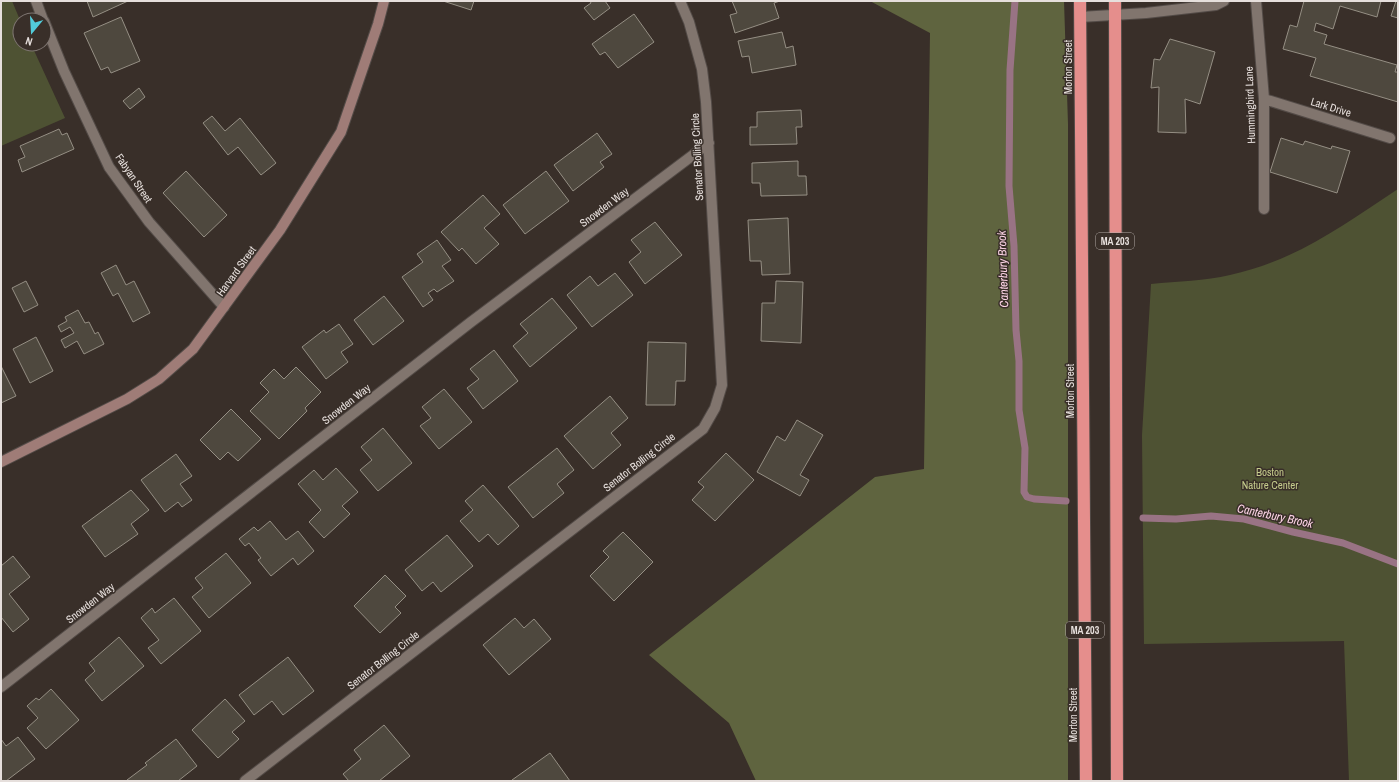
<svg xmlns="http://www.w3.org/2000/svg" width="1399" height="782" viewBox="0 0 1399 782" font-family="'Archivo Narrow',sans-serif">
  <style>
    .green { fill: #4e5233 }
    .forest { fill: #5f643f }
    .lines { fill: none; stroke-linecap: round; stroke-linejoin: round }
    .stream { stroke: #997384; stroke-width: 7 }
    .building { fill: #4e483e; stroke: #958f84 }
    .street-casing { stroke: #534b47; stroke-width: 12 }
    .secondary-casing { stroke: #534b47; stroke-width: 12 }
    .highway-casing { stroke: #534b47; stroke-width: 14 }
    .street { stroke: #81756e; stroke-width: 10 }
    .secondary { stroke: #9f7c77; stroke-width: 10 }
    .highway { stroke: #e58e8c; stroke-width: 12 }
    .labels { text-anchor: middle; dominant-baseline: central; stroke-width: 3; stroke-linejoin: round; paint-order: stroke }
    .shield { fill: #392f29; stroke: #b2aaa6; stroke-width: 1 }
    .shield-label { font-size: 10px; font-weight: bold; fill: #e6dfdc }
    .street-label { font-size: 11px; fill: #e6dfdc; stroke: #392f29 }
    .park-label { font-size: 11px; fill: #c5cc8c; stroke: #392f29 }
    .water-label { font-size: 12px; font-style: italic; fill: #fcd3e5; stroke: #392f29 }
  </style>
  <rect width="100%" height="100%" fill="#392f29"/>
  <path class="green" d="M1 1H12L20 20V44H31L65 118 1 146Z
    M1398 189V781H1349L1344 641 1144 644 1142 435 1151 284C1178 281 1205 281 1230 275 1297 260 1342 226 1398 189Z"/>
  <path class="forest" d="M870 1H1064L1068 124V781H756L729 723 649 655 875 477 924 469 930 33Z"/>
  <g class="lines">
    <path class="stream" d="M1015 1 1010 70 1009 186 1014 246 1016 330 1019 361V410L1025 448 1024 492 1027 497 1034 499 1066 501
      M1143 518 1176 519 1211 516 1244 519 1293 532 1343 543 1398 564"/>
  </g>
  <path class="building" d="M87 1H128L93 17Z
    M443 1H474L471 10Z
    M590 1H605L610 8 594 20 584 8 591 3Z
    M732 1H780L774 3 779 18 735 33 730 15 737 13Z
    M1304 1H1381L1377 17 1340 6 1333 29 1316 23 1314 31 1327 35 1324 44 1397 65 1395 72H1398V102L1310 76 1316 58 1283 49 1290 25 1297 27Z
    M1396 1H1398V18L1391 16Z
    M634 14 654 42 618 68 605 52 600 55 592 44Z
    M121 17 140 61 111 73 108 67 101 70 84 33Z
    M782 32 786 48 793 46 796 65 752 73 749 56 742 57 738 41Z
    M1170 39 1215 52 1200 104 1185 99 1186 133 1158 132 1159 87 1151 88 1154 59 1160 60Z
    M139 88 145 97 130 109 123 101Z
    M801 110 802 127H796L797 144 750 145V127H757V112Z
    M212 116 225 131 240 118 276 163 261 175 238 147 228 155 203 123Z
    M59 129 62 135 67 133 74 149 22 172 18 160 25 157 20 146Z
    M597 133 612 154 600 162 604 167 573 191 554 165Z
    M1281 138 1303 145 1305 141 1331 149 1332 146 1350 151 1337 193 1270 172Z
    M798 161V176H806L807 195 761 196 760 183H752V163Z
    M186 171 227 215 204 237 163 193Z
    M546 171 569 201 525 234 503 205Z
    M483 195 500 214 484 228 499 244 476 264 462 248 459 251 441 232Z
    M788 218 790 274 762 275 761 261H750L748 220Z
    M655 222 682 255 645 284 629 262 641 252 631 240Z
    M437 240 451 260 442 266 454 281 437 292 434 289 428 293 433 300 423 307 402 277 423 262 417 254Z
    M116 265 126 285 134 281 150 313 133 322 118 293 113 296 101 273Z
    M615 273 633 295 592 327 567 295 590 276 598 286Z
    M26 281 38 305 24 312 12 288Z
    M776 281 803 282 801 343 761 341 762 303H775Z
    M384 296 404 321 373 345 354 320Z
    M552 298 577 328 530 367 513 346 528 333 520 324Z
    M78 310 85 323 89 322 95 334 98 332 104 344 84 354 77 341 65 348 61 340 74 333 70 327 61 332 58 326 67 321 65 317Z
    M339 324 353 344 341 352 348 362 326 379 302 347 324 330 326 333Z
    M36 337 53 371 30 383 13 349Z
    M648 342 686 343 685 381H676L675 405H646Z
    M494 350 518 381 483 409 467 388 479 379 470 369Z
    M1 366 16 396 1 403Z
    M296 367 321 392 305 408 307 411 279 439 250 411 269 392 260 383 274 369 284 379Z
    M444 389 472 422 439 449 420 426 431 418 422 407Z
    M610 396 628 418 611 433 621 445 593 469 564 436Z
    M231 409 261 439 238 461 228 452 220 460 200 440Z
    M797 420 823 435 800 475 809 480 800 496 757 472 777 436 785 441Z
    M383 428 412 463 378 491 360 470 372 460 361 447Z
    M557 448 574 470 557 484 564 493 533 518 508 487Z
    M726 453 754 480 715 521 692 500 704 487 698 482Z
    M176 454 192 476 180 484 192 500 182 507 178 502 165 512 141 480Z
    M336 468 358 492 342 506 350 514 324 538 309 522 321 510 298 484 314 470 323 480Z
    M483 485 519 526 498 545 488 534 479 542 460 521 473 510 465 501Z
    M131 490 149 510 131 524 138 534 105 557 82 526Z
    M270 521 286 540 298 531 314 551 298 565 293 558 271 576 258 560 261 558 249 543 245 546 239 539 254 527 258 531Z
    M623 532 653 562 614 601 590 576 609 557 603 551Z
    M447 535 473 566 441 592 433 582 422 591 405 570Z
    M226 553 251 583 209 618 192 597 203 588 195 578Z
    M13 556 30 577 9 594 29 619 13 632 1 617V566Z
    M385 575 406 596 395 607 401 613 380 633 354 606Z
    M174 598 201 631 161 664 148 648 159 640 141 618 152 608 155 613Z
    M515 618 524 628 534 619 551 639 509 675 483 645Z
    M119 637 144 666 102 701 85 680 95 671 89 663Z
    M288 657 314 691 283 715 272 701 254 715 239 695Z
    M51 689 79 720 46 749 27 728 38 718 27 706 36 698 39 700Z
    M225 699 245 721 232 732 239 739 218 758 192 730Z
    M384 725 410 756 379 781H349L343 774 361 759 354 750Z
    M18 737 35 759 6 781H1V739L6 746Z
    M176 739 197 766 178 781H129L127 780 147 765 145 763Z
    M550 753 570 781H513L512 780Z"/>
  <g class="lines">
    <g class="street-casing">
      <path id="street" d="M36 1 43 20
        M1256 1 1264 99V209
        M1080 17 1146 13 1216 5 1224 1
        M44 21 64 71 109 167 149 222 224 307
        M1264 99 1390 138
        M1 687 471 322 709 143
        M245 781 703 429 715 408 722 385 706 102 702 69 689 22 680 1"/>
    </g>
    <g class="secondary-casing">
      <path id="secondary" d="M1 462 127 399 159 379 193 349 280 230 341 132 378 24 384 1"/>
    </g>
    <g class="highway-casing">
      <path id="highway" d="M1080 1 1086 781
        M1115 1 1117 781"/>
    </g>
    <use href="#street" class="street"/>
    <use href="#secondary" class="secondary"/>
    <use href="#highway" class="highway"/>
  </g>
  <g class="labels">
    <g class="shield">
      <rect x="1096" y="233" width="38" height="16" rx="3"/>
      <rect x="1066" y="622" width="38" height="16" rx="3"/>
    </g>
    <g class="shield-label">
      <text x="1115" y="241">MA 203</text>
      <text x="1085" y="630">MA 203</text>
    </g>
    <g class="street-label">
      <text transform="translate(1068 67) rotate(-90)">Morton Street</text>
      <text transform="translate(1250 105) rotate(-92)">Hummingbird Lane</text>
      <text transform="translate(1331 107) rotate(17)">Lark Drive</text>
      <text transform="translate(697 157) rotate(-93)">Senator Bolling Circle</text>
      <text transform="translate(134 178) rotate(56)">Fabyan Street</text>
      <text transform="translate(604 207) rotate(-37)">Snowden Way</text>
      <text transform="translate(236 271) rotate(-54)">Harvard Street</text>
      <text transform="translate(1070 391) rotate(-90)">Morton Street</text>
      <text transform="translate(346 404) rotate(-38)">Snowden Way</text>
      <text transform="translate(639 462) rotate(-38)">Senator Bolling Circle</text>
      <text transform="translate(90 603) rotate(-38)">Snowden Way</text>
      <text transform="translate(383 660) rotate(-38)">Senator Bolling Circle</text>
      <text transform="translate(1073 715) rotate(-90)">Morton Street</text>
    </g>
    <g class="park-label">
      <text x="1270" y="472">Boston<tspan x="1270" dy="13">Nature Center</tspan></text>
    </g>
    <g class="water-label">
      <text transform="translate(1003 269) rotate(-92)">Canterbury Brook</text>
      <text transform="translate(1275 516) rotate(12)">Canterbury Brook</text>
    </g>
  </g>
  <rect width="1399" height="782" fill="none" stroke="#e6dfdc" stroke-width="4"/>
  <g transform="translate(32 32) rotate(198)"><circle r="19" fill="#392f29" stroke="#7e7571"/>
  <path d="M0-3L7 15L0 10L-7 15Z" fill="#52cbda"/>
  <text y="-6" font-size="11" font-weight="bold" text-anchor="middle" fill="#e6dfdc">N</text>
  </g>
</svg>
